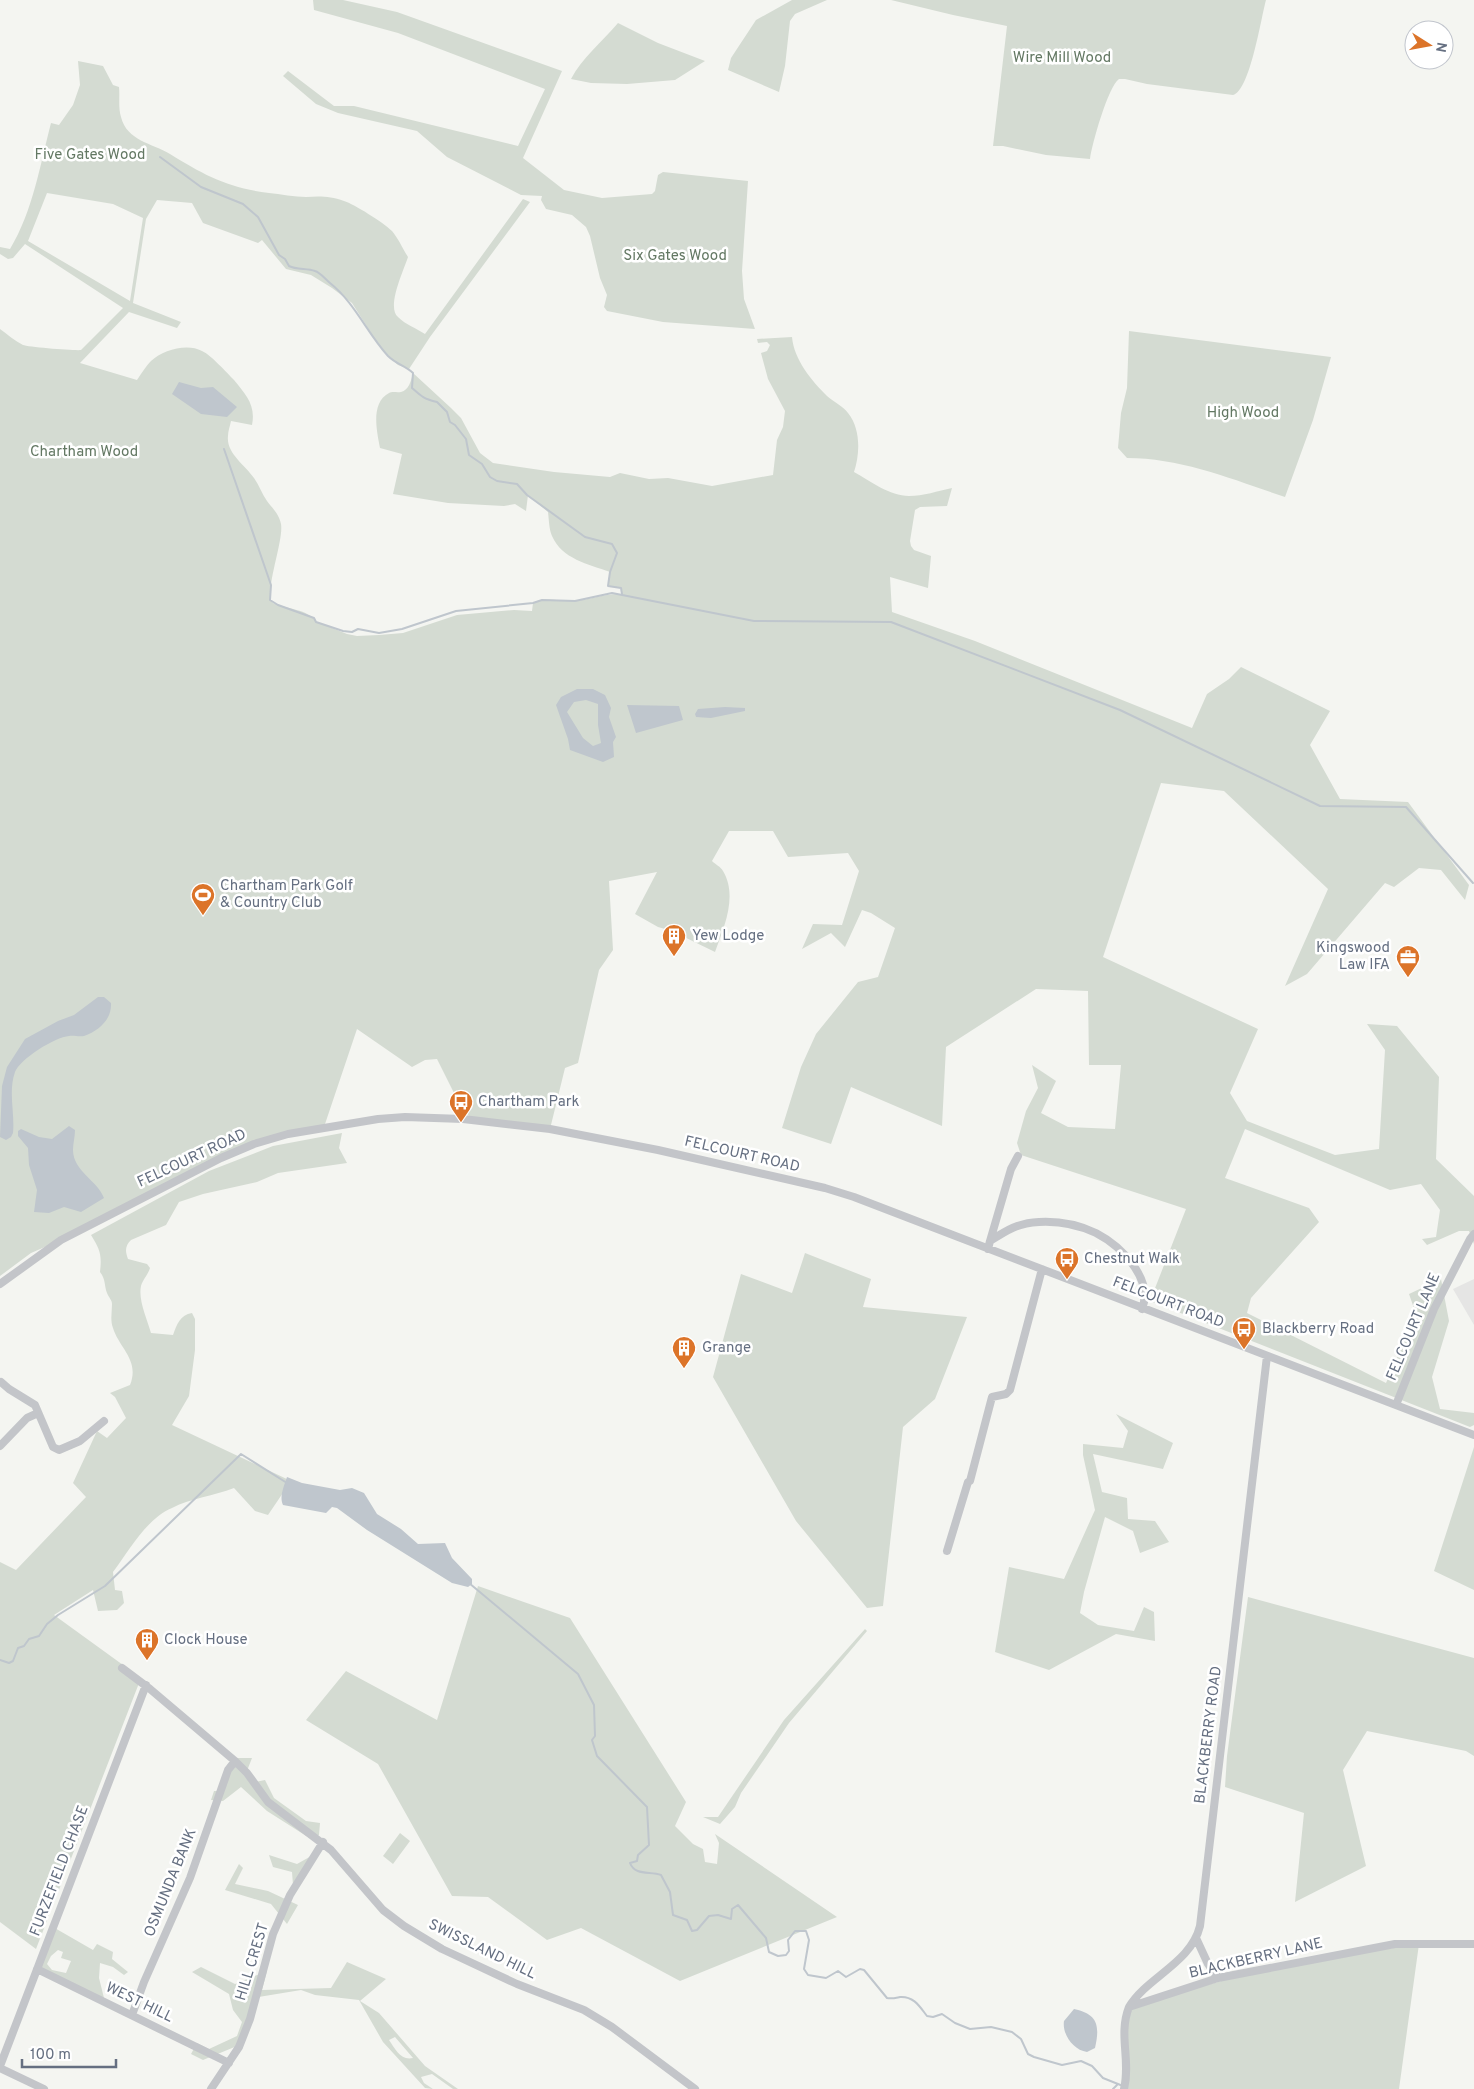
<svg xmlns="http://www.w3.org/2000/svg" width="1474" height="2089" viewBox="0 0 1474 2089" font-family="Overpass,sans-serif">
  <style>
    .built { fill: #e5e5e4 }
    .green { fill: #d4dbd2; fill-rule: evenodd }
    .water { fill: #bfc6cd; fill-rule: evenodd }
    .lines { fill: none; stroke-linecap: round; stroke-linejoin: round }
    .stream { stroke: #bfc6cd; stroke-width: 2 }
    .minor { stroke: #c3c5c9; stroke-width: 8 }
    .labels { text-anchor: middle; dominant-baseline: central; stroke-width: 5; stroke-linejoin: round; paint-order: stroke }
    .park-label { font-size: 15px; fill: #637863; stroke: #fff }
    .poi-label { font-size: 15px; fill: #656f81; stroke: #fff; text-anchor: start }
    .street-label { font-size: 15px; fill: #656f81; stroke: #fff }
  </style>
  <rect width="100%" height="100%" fill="#f4f5f1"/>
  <path class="built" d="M1474 1279V1325L1453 1289Z"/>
  <path class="green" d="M313 0H343L397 12 562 71 523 158 564 190 602 198 652 194 655 191 658 175 663 172 748 181 742 271 744 299 755 329 663 322 607 311 604 307 607 295 600 278 590 236 586 227 572 215 546 209 541 200 542 196 521 195 447 157 417 131 338 113 316 104 283 76 288 71 334 106H354L518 146 545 89 398 33 314 10Z
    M792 0H827L795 14 790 21 785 66 779 92 728 70 731 58 756 20Z
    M891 0H1266C1261 18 1250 91 1233 95L1147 84 1125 79H1119C1108 87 1092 144 1090 159L1046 155 1003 146H993L1007 26 953 15Z
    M618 23 658 43 705 61 675 80 627 84 591 83 571 79C582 58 602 42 618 23Z
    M78 61 103 66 113 85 119 87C120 96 118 108 121 117 127 141 152 143 170 154 204 175 228 188 269 193 280 194 295 197 306 197 320 196 330 196 344 201 354 204 384 223 392 231 398 238 403 249 408 257 404 270 386 307 398 317 406 325 416 328 425 334L523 199 530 202 430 337 409 369 398 365 389 357 376 341 352 303 332 288 311 275 286 269 262 240 258 243 203 223 192 203 157 200 146 219 133 303 181 322 177 328 129 312 80 363 137 380C141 374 146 366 151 361 163 350 187 343 202 351 211 355 227 373 234 380 246 395 256 405 252 425L231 421C230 426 228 431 228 436 226 453 245 465 254 478 259 485 262 494 267 501 273 509 279 514 281 524 284 541 263 594 273 603 286 609 308 609 317 622L347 634 357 636 379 635 403 633 457 615 514 610 532 611 533 603C545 596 561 602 573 601 590 600 605 593 622 594L621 588 608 586 610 572C588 564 562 559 552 536 549 529 549 520 548 512L528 495 526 511 515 504 504 506 448 503 393 494 402 454 380 448C377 432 370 403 389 393 393 391 396 393 401 392 409 390 411 381 413 373L451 408 461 418 480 453 493 463 554 472 610 477 620 473 649 479 668 478 712 486 773 475 777 440 783 427 785 411 768 379 761 353 767 351 770 345 767 342 758 343 757 339 792 337C794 360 812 381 827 396 834 402 843 406 848 413 861 429 860 454 854 472 870 481 890 496 909 496 923 496 938 491 952 488L947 506 920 507 915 510 910 541 911 546 914 550 931 556 928 588 890 577 892 612 975 641 1192 728 1207 694 1229 679 1241 667 1330 711 1310 745 1340 799 1408 802 1469 885 1465 900 1441 870 1419 868 1394 887 1385 883 1307 974 1285 986 1328 889 1224 791 1161 783 1103 957 1258 1029 1230 1093 1247 1121 1335 1155 1379 1149 1385 1050 1367 1024 1397 1026 1439 1077 1436 1159 1474 1196V1244L1469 1231H1459L1427 1245 1422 1239 1436 1237 1440 1210 1421 1184 1390 1190 1245 1129 1225 1178 1309 1208 1319 1222 1251 1298 1247 1313 1386 1383 1416 1314 1409 1294 1441 1279 1449 1321 1432 1377 1440 1409 1474 1413V1425L1470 1427 1150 1301 1186 1209 1021 1155 1017 1143 1026 1111 1038 1088 1032 1065 1056 1081 1041 1113 1068 1127 1115 1129 1121 1065H1089L1088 991 1036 989 946 1047 942 1126 851 1087 831 1144 782 1128 801 1067 816 1034 858 982 878 977 895 928 871 913 862 910 845 947 831 933 802 949 813 924 842 925 859 871 848 853 788 857 773 831H729L712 861C715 864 721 867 723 871 738 896 724 927 715 952L672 931 658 927 635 914 657 872 609 881 613 950 599 970 578 1063 565 1068 550 1129 471 1119 458 1101 437 1059 425 1060 412 1067 357 1029 324 1127 254 1144 61 1240 31 1253 0 1276V329C7 334 15 341 23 345 28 347 77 351 81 350L123 308 25 244 13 258 8 259 0 254V247L10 249C33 211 40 165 51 123L59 125 73 105 80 85ZM47 193 113 204 143 218 130 301 28 241Z
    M1129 331 1331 357 1313 420 1285 497C1234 480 1182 458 1127 458L1118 448 1121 413 1127 388Z
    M342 1133 339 1148 347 1163 278 1173 257 1182 203 1194 179 1202 166 1225 131 1240C125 1246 125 1251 128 1259L147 1264 150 1268C148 1275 143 1279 141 1286 138 1300 147 1319 151 1333L173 1335C177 1324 180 1315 192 1313L195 1319V1350L189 1396 172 1425 291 1481 268 1515 255 1511 234 1488C214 1496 191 1498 172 1508 146 1519 129 1551 113 1572L115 1590 122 1591 124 1603 117 1610 98 1611 93 1590 54 1615 141 1678 36 1949 0 1922V1562L16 1570 86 1497 73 1483 97 1431 107 1438 126 1418 115 1397 110 1393 130 1385C140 1360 119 1348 113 1328 110 1320 112 1312 112 1304 112 1300 109 1298 107 1293 104 1285 106 1280 100 1272 102 1254 100 1250 91 1235L209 1171 273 1146Z
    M805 1253 871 1279 863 1307 967 1317 935 1399 903 1427 883 1606 867 1608 796 1521 713 1377 741 1274 792 1293Z
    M1116 1414 1173 1443 1163 1469 1093 1454 1102 1492 1127 1498 1128 1519 1155 1521 1169 1542 1140 1553 1133 1531 1105 1517 1084 1592 1080 1613 1098 1625 1134 1631 1144 1607 1154 1612 1155 1641 1116 1634 1049 1670 995 1652 1009 1567 1064 1579 1095 1510 1083 1455V1444L1123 1448 1128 1431Z
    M1474 1447V1590L1434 1571Z
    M478 1586 570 1618 686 1802 675 1826 693 1844 703 1849 705 1862 717 1864 719 1843 715 1834 837 1917 680 1981 581 1928 547 1940 488 1897 452 1896 378 1764 306 1720 346 1671 437 1720Z
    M1248 1597 1474 1658V1756L1466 1751 1367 1731 1343 1770 1366 1866 1295 1902 1304 1813 1225 1787 1227 1756Z
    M865 1629 867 1631 789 1723 741 1793 735 1807 720 1824 703 1817H718L784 1720Z
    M237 1758H252L245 1776 250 1783 265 1780 274 1798 306 1821 320 1823 319 1835 311 1839 267 1811 241 1787 223 1801 211 1800 214 1791H223Z
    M400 1833 410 1841 393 1864 383 1856Z
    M269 1855 297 1864 313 1855 293 1885 292 1872 273 1867Z
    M239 1864 243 1868 235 1884 268 1891 298 1905 287 1924 271 1904 225 1890Z
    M53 1927 93 1950 97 1944 113 1952 112 1959 128 1972 124 1975 113 1967 100 1963 99 1978 105 2002 37 1969ZM58 1950 63 1952 61 1958 71 1961 66 1973 52 1970 47 1964 51 1956Z
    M1419 1944 1399 2089H1124L1125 2040 1129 2007 1271 1967Z
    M347 1962 386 1979 360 2001 379 2013 425 2066 458 2089H453L432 2074 421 2077 424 2083 433 2089 425 2088 383 2042 359 2000 315 1995 301 1990 252 1998 247 2021 237 2046 203 2060 191 2054 197 2043 209 2049 237 2036 242 2022 233 2010 229 1994 192 1972 201 1967 235 1984 267 1971 262 1990 331 1988ZM395 2037 413 2058C401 2061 395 2049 389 2040Z"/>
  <path class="water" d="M179 382 201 388 213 387 237 407 227 417 201 414 172 394Z
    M577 689H593L605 695 611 708 609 717 616 737 613 742 614 757 603 762 570 750 568 739 556 705 561 697ZM586 700 598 704V725L601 743 593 746 583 738 567 712 574 702Z
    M627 705 679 706 683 720 636 733Z
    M725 707 745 708V711L711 718 696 717 695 714 698 709Z
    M98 997H104L111 1003C112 1019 99 1031 84 1036 79 1037 73 1035 69 1036 55 1037 20 1059 15 1072 8 1092 15 1113 13 1133L11 1137 6 1140 0 1137 2 1086 7 1067 25 1039 58 1021 74 1015Z
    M69 1126 75 1130C75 1137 73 1143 73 1150 73 1171 98 1181 104 1198L81 1212 64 1207 49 1213 34 1212 37 1190 29 1165 28 1148 18 1136V1131L21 1129 39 1137 52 1139Z
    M287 1477 302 1483 340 1490 352 1488 364 1493 377 1514 401 1529 418 1544 445 1543 452 1558 472 1579V1584L468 1587 452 1583 367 1530 337 1508 332 1507 326 1513 283 1505C279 1497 284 1486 287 1477Z
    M1074 2009C1098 2014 1100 2026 1095 2048L1087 2052C1073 2050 1062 2034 1064 2021Z"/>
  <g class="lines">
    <path class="stream" d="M160 157 201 187 243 204 251 211 258 217 279 255 285 259 289 266C297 270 307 268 315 271 320 272 326 280 330 283 355 303 367 333 388 356 396 364 406 366 413 373L412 388C422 397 424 399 437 402L447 412 450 422 455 425 466 439 469 455 482 464 490 477 497 481 517 484 527 495 585 537 612 544 617 553 610 572 608 586 621 588 622 594
      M224 449 271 585 270 600 278 605 314 618 316 622 343 631 352 632 358 629 379 633 402 629 456 611 533 603 542 600 575 601 612 593 754 621 891 622 1120 710 1320 806 1406 807 1473 883
      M469 1583 578 1674 594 1705 595 1736 592 1740 597 1756 647 1807 649 1845 638 1855 637 1861 630 1863C635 1876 650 1871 661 1875L670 1892 673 1915 687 1920 692 1931 697 1930 709 1916 718 1915 731 1919 732 1909 738 1905 766 1938 769 1952 778 1956 786 1955 789 1951 788 1940 795 1931H806L809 1940 804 1969 808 1975 826 1978 838 1971 846 1977 860 1969 864 1970 887 1998C892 1999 895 1998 900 1997 914 1996 920 2007 927 2016L933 2017 942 2014 955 2023 970 2029 991 2027 1012 2032 1021 2039 1028 2054 1034 2057 1062 2065 1081 2061 1092 2066 1103 2078 1123 2086
      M0 1660 9 1663 13 1661 18 1648 24 1646 29 1639 39 1636 47 1624 58 1615 105 1586 241 1454 287 1483
      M1113 2089 1117 2085"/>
    <path class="minor" d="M990 1241 1011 1169 1018 1156
      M988 1249 990 1241C1007 1230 1018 1223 1039 1222 1058 1221 1079 1225 1096 1233 1121 1246 1154 1279 1142 1309
      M0 1284 61 1240 221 1158 254 1144 288 1134 378 1119 405 1117 463 1119 550 1129 658 1150 825 1188 854 1197 1474 1435
      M1 1382 9 1389 35 1405 53 1447 59 1450 80 1441 104 1421
      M1396 1405 1434 1309 1470 1239 1474 1234
      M0 1446 27 1418 38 1413
      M947 1551 968 1482 970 1481 992 1397 1006 1394 1010 1390 1042 1269
      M122 1668 150 1689 235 1761 247 1773 268 1802 331 1850 383 1910 404 1926 442 1949 517 1984 584 2010 612 2027 695 2089
      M1196 1938 1208 1964 1218 1978
      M37 1969 229 2063
      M1129 2007C1147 1977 1191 1963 1200 1926L1267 1356
      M132 2015 144 1982 190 1878 228 1770 235 1761
      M0 2066 146 1685
      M0 2068 44 2089
      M211 2089 239 2047 250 2019 273 1934 290 1895 323 1842
      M1124 2089C1131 2060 1118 2035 1129 2007L1218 1978 1395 1944H1474"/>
  </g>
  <defs>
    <g id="stadium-pin" transform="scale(1.25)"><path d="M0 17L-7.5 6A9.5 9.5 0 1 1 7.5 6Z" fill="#dc7429" stroke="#fff"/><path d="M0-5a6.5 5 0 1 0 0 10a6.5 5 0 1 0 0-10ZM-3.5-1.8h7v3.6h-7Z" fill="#fff"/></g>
    <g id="building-pin" transform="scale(1.25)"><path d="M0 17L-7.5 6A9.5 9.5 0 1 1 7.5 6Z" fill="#dc7429" stroke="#fff"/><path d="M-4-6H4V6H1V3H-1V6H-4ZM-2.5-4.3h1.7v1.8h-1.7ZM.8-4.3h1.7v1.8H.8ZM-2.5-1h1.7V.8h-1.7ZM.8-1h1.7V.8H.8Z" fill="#fff"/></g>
    <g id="office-pin" transform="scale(1.25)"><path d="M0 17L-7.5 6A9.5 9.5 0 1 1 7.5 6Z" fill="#dc7429" stroke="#fff"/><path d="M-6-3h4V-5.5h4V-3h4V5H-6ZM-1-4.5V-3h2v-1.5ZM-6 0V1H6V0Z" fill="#fff"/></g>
    <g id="bus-pin" transform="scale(1.25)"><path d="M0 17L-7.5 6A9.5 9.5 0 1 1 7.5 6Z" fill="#dc7429" stroke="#fff"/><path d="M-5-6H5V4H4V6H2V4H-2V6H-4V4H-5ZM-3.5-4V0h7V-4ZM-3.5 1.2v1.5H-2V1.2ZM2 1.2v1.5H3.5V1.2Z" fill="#fff"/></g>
  </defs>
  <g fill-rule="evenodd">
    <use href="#stadium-pin" x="203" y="895"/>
    <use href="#building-pin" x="674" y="936"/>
    <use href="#office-pin" x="1408" y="957"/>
    <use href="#bus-pin" x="461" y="1102"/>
    <use href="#bus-pin" x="1067" y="1259"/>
    <use href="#bus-pin" x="1244" y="1329"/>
    <use href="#building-pin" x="684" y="1348"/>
    <use href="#building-pin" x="147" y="1640"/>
  </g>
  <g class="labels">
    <g class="park-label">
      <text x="1062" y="58">Wire Mill Wood</text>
      <text x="90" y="155">Five Gates Wood</text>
      <text x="675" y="256">Six Gates Wood</text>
      <text x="1243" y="413">High Wood</text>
      <text x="84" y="452">Chartham Wood</text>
    </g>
    <g class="poi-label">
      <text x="220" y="886">Chartham Park Golf<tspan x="220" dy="17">&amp; Country Club</tspan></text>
      <text x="692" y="936">Yew Lodge</text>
      <text x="1390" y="948" text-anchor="end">Kingswood<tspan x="1390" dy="17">Law IFA</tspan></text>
      <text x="478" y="1102">Chartham Park</text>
      <text x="1084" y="1259">Chestnut Walk</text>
      <text x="1262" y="1329">Blackberry Road</text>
      <text x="702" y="1348">Grange</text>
      <text x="164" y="1640">Clock House</text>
    </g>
    <g class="street-label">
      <text transform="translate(742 1155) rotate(13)">FELCOURT ROAD</text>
      <text transform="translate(192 1159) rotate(-25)">FELCOURT ROAD</text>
      <text transform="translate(1168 1303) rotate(21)">FELCOURT ROAD</text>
      <text transform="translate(1414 1327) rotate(-67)">FELCOURT LANE</text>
      <text transform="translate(1209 1735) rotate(-83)">BLACKBERRY ROAD</text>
      <text transform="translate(60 1871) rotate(-69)">FURZEFIELD CHASE</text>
      <text transform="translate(171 1883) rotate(-68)">OSMUNDA BANK</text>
      <text transform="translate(482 1950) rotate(26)">SWISSLAND HILL</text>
      <text transform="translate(1256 1959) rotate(-13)">BLACKBERRY LANE</text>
      <text transform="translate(253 1962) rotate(-73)">HILL CREST</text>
      <text transform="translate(139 2003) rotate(26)">WEST HILL</text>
    </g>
  </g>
  <g transform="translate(1429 45) rotate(101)"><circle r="24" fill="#ffffff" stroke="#c1c5cd"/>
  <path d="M0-4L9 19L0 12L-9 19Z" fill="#dc7429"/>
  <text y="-8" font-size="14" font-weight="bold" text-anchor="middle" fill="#656f81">N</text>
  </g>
  <path d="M22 2059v8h94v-8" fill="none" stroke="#656f81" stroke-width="2.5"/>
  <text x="30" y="2059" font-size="15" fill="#656f81" stroke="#ffffff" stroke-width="4" paint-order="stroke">100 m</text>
</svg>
